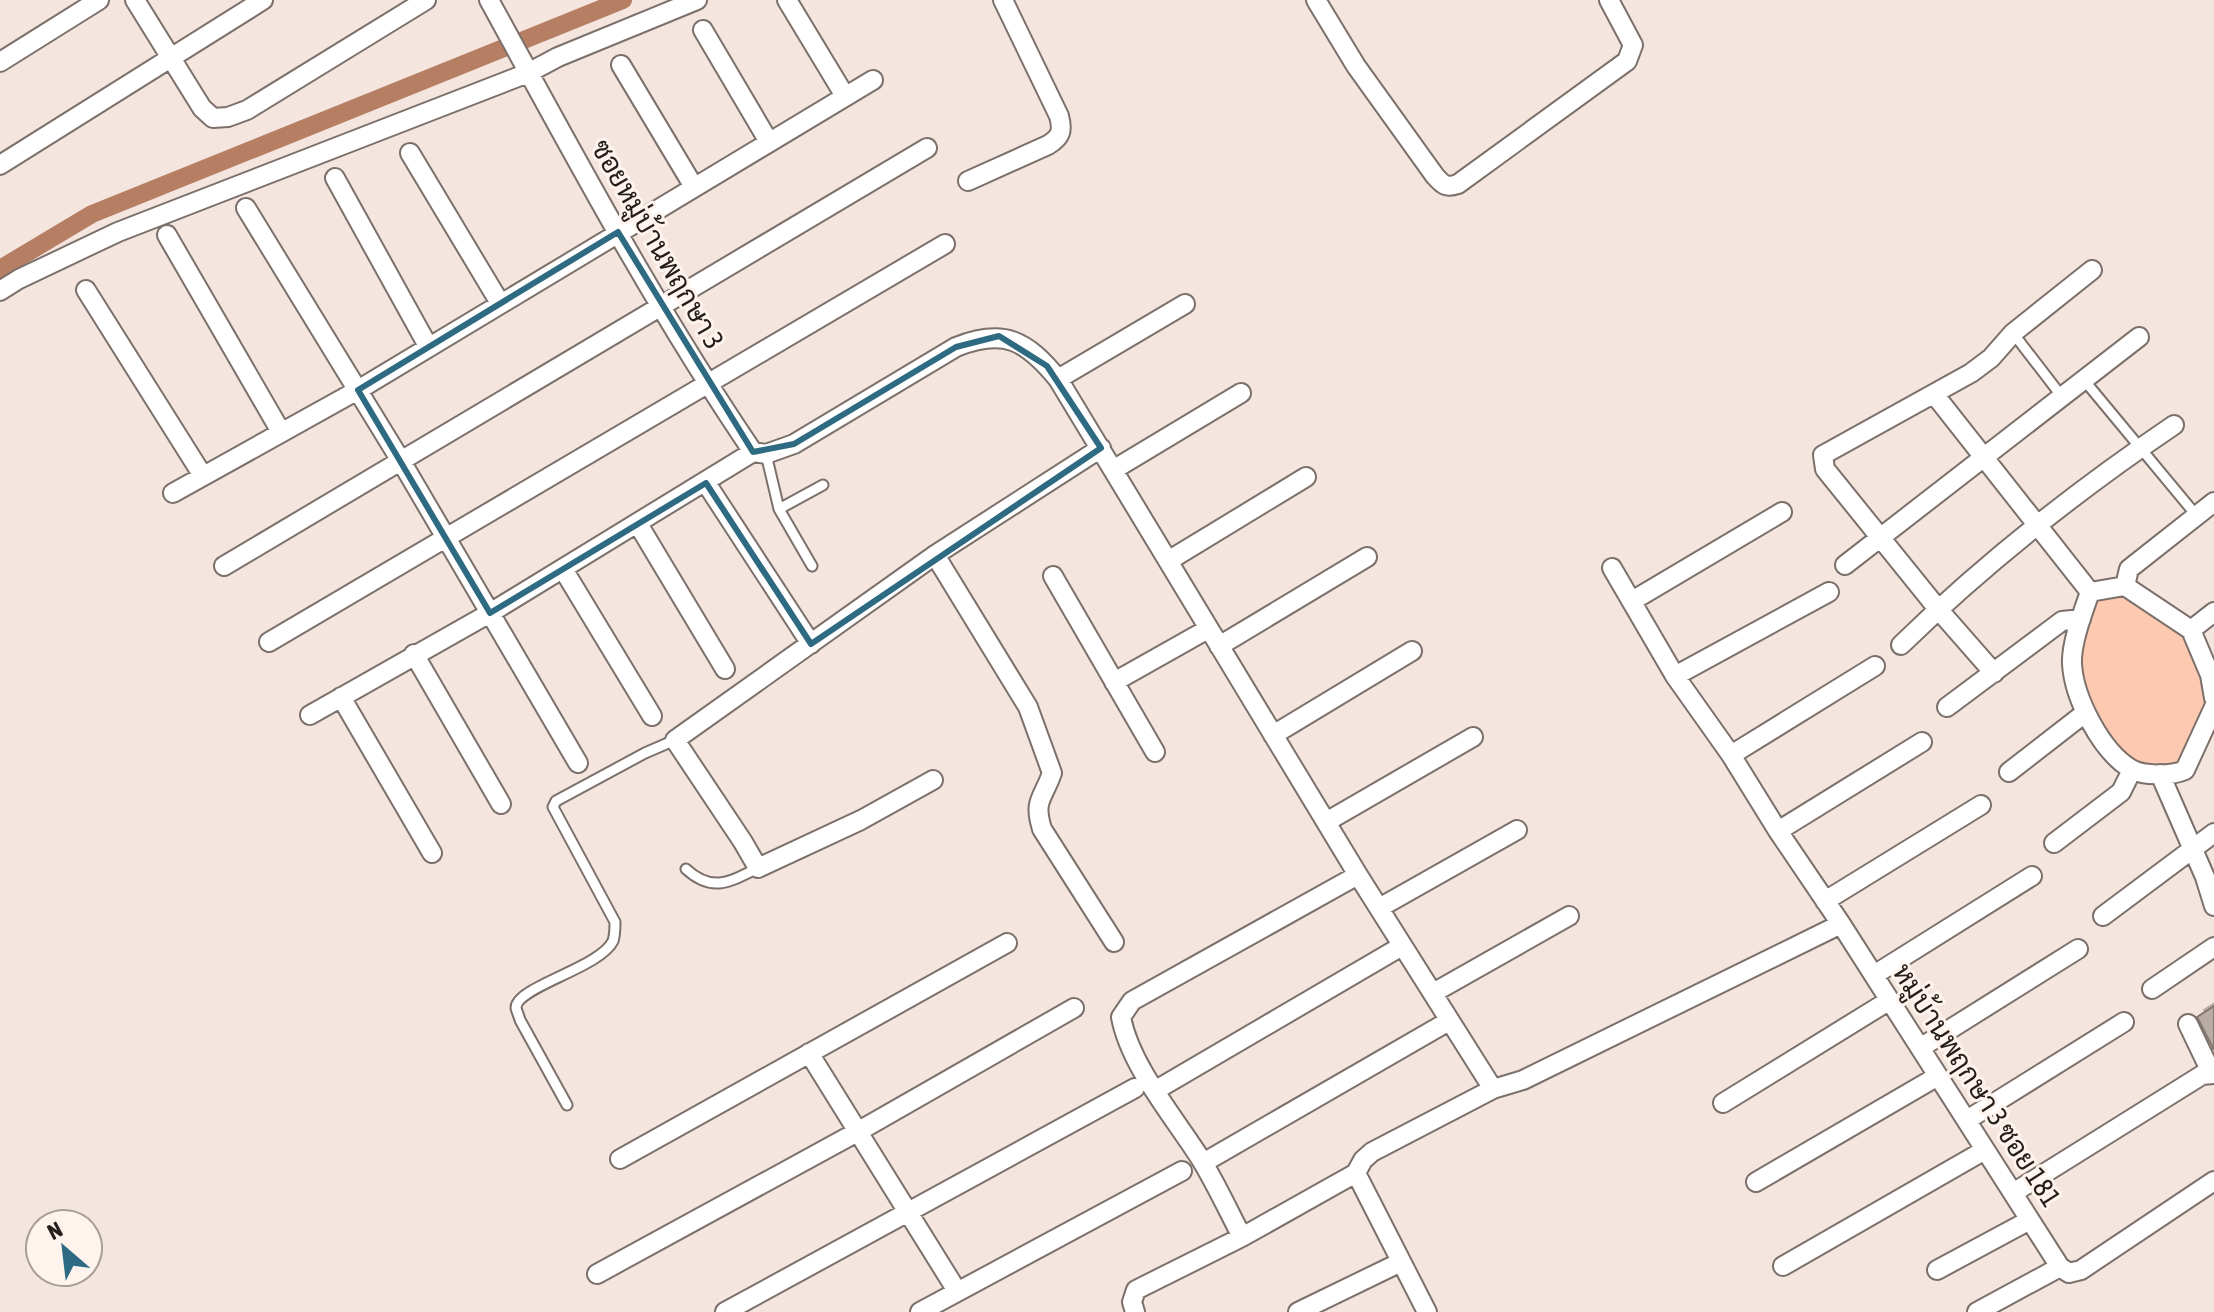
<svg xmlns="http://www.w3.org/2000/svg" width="2214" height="1312" viewBox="0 0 2214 1312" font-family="'Asap Condensed',Sarabun,sans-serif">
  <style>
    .green { fill: #fdcab1 }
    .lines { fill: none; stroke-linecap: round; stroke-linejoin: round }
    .canal { stroke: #b67e63; stroke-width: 18 }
    .building { fill: #b9aca5; stroke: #847771; stroke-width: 2; filter: url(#shadow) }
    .lane-casing { stroke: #7c706a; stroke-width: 13 }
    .street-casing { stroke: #7c706a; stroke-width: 22 }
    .lane { stroke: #fff; stroke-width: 9 }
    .street { stroke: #fff; stroke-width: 18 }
    .marked { fill: none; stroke: #2e6a82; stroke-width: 6; stroke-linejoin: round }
    .labels { text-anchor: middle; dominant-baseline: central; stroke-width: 6; stroke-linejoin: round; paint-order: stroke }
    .street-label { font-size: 28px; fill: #231e1b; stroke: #fff3ee }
  </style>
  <defs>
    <filter id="shadow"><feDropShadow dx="7" dy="-7" stdDeviation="0" flood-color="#0004"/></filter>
  </defs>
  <rect width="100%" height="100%" fill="#f4e5de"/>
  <path class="green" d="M2125 586 2191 630 2214 702 2185 770H2132L2085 713 2072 663 2090 592Z"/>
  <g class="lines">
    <path class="canal" d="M0 269 92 214 623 0"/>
  </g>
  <path class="building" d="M2214 1006V1050L2197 1017Z"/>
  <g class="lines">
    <g class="lane-casing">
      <path id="lane" d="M2013 333 2063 398
        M2084 380 2196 515
        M766 454 779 509 812 566
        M779 509 823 485
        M686 869C712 893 730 882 758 868
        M567 1105 520 1020C520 1019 516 1009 516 1008 515 987 600 968 613 941 615 935 615 929 615 922L553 807 556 801 645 753 675 740"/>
    </g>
    <g class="street-casing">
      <path id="street" d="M135 0 202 108 213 118 228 117 247 110 426 0
        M489 0C573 153 655 308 753 452
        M787 0 845 96
        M1316 0 1356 66 1435 176C1443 185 1446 188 1458 184L1627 61 1633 45 1609 0
        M703 30 769 142
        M0 62 99 0
        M621 65 694 187
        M410 153 500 303
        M0 165 263 0
        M335 178 428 346
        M968 181 1048 145C1061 137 1063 131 1059 116L1003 0
        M246 208 401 461 578 763
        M167 235 281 432
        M86 290 203 476
        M0 291 19 279 118 232 528 73 558 57 697 0
        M1058 379 1185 304
        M1934 394 2090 592
        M1113 470 1241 393
        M706 483 811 644
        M173 493 358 390 873 80
        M638 524 725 669
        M935 555 1028 707 1052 773C1043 799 1033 800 1042 829L1114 942
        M1168 561 1306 477
        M1845 565 2139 337
        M224 566 927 148
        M1612 568 1675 676 1731 755 1778 831 1841 924 2060 1267 2069 1273 2081 1270 2214 1181
        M563 569 652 716
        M1053 576 1155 752
        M2125 586 2129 569 2214 502
        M1632 601 1782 512
        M2191 630 2214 612
        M269 642 945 244
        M1901 645C1984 564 2078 490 2174 425
        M1219 646 1367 557
        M414 654 501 804
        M1994 673 1938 609 1825 469 1823 455 1971 373 1991 358 2013 333 2092 270
        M1675 676 1829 592
        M1114 682 1208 629
        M341 697 432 853
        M2214 698 2210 675 2191 630 2125 586 2090 592C2083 612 2071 643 2072 664 2074 698 2101 751 2131 769 2143 776 2172 776 2185 770L2214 707
        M1947 707 2062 621 2081 619
        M310 715 490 613 753 452 766 454 794 444 956 347C1004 328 1026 340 1058 379L1358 875 1493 1089
        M1273 735 1412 651
        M1731 755 1875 666
        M2009 772 2085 713
        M2160 774 2205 877 2214 906
        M933 780 861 820 758 868 743 842 675 740 935 555 1101 448
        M1326 822 1473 737
        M1778 831 1922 742
        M2054 843 2121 792 2132 770
        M1825 901 1981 805
        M1379 908 1517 830
        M2103 916 2214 833
        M1874 975 2032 876
        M2152 989 2214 947
        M1433 993 1569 916
        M2188 1024 2211 1072
        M1920 1048 2078 949
        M809 1053 957 1291
        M1156 1090 1402 946
        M1723 1103 1890 1000
        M1967 1120 2124 1022
        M620 1159 1007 943
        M1203 1163 1449 1021
        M1356 1173 1427 1312
        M1756 1182 1938 1076
        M2013 1193 2202 1075 2214 1074
        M1242 1237C1229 1212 1217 1186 1202 1161 1175 1118 1130 1066 1121 1017L1132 1001 1358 875
        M1783 1266 1985 1150
        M1937 1270 2030 1220
        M597 1274 859 1131 1074 1008
        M725 1312 1135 1088
        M920 1312 1182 1171
        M1135 1312 1132 1302 1136 1290 1242 1237 1356 1173 1363 1160 1372 1152 1493 1089 1523 1080 1841 924
        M1298 1312 1401 1262
        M1977 1312 2060 1267"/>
    </g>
    <use href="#lane" class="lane"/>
    <use href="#street" class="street"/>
  </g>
  <path class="marked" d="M618 232 753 452 794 444 956 347 999 336 1047 366 1101 448 811 644 706 483 490 613 358 390Z"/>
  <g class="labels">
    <g class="street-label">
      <text transform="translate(658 244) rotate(60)">ซอยหมู่บ้านพฤกษา 3</text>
      <text transform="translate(1977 1085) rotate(57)">หมู่บ้านพฤกษา 3 ซอย 181</text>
    </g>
  </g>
  <g transform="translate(64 1248) rotate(332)"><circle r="38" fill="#fff3ee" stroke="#a79e9a" stroke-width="2"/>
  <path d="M0-6L14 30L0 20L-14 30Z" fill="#2e6a82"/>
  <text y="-12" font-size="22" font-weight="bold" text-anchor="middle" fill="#231e1b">N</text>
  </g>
</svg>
